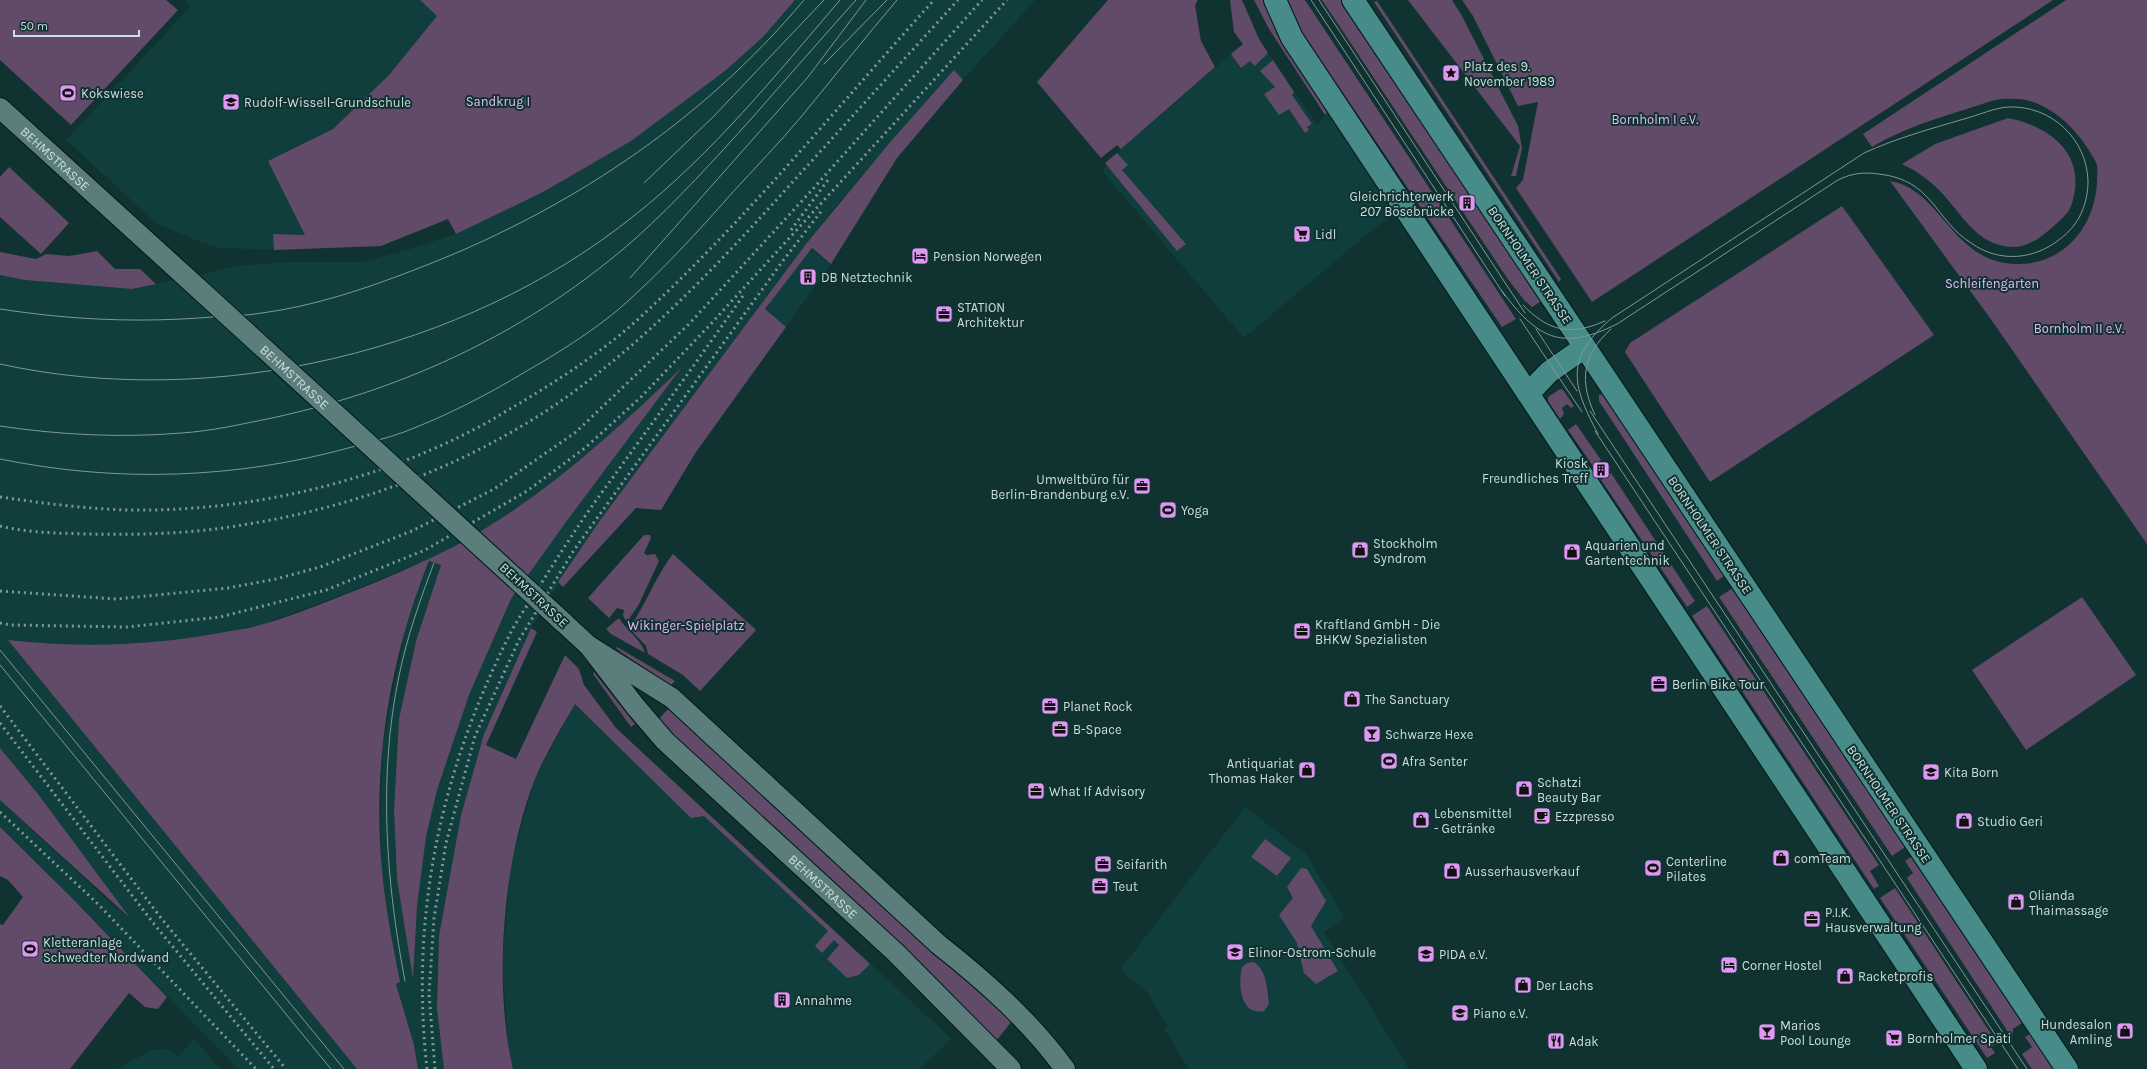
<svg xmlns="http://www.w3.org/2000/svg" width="2147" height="1069" viewBox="0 0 2147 1069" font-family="Karla,sans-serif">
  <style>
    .built { fill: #0f3e3c }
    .green { fill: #624b68 }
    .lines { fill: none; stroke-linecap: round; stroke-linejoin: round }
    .tertiary-casing { stroke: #011918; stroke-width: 22 }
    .primary-casing { stroke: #011918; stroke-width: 24 }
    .tertiary { stroke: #5b7d7b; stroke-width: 20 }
    .primary { stroke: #478c89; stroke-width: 22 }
    .tram { stroke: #809897; stroke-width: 1 }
    .rail { stroke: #809897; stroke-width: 3; stroke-dasharray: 2 4; stroke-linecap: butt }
    .tertiary-bridge-casing { stroke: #011918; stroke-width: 22; stroke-linecap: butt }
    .tertiary-bridge { stroke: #5b7d7b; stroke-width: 20 }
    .labels { text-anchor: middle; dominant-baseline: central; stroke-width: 4; stroke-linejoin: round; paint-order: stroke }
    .poi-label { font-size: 13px; fill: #ccdedd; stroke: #103231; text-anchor: start }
    .park-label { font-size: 13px; fill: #e8baf5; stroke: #103231 }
    .street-label { font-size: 13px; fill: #ccdedd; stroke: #103231 }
  </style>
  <rect width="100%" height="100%" fill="#103231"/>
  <path class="built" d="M186 0H420L438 16 389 75 333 129 268 161 305 235 273 234 274 250 220 248 200 242 157 224 66 140 190 7Z
    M795 0H1035L963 80 954 71 842 199 806 244 601 519 531 628 484 734 461 815 439 936 437 1009 444 1069H418L414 1045 396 983 400 982 387 917 382 868 380 820 383 742 405 631 418 590 430 561 441 565 416 641 399 719 394 810 397 879 413 977 417 906 426 837 437 790 469 695 511 599 566 522 680 370 619 428 582 459 530 498 485 529 429 559 352 591 260 625 188 639 112 646 55 645 8 640 357 1069H238L73 899 0 827V800L114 906 128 917 38 794 0 748V275L25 280 132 289 238 266 286 262H361L407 250 456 234 542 192 630 141 725 71 763 37Z
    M1268 53 1317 125 1328 112 1396 213 1371 231 1244 338 1102 171 1121 149 1231 54 1241 68 1250 60 1256 66Z
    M811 249 831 264 786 327 763 311Z
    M584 685 616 728 952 1039 919 1069H513L508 1046 502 959 512 858 535 779Z
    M1245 807 1305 853 1310 861 1345 918 1324 932 1409 1069H1189L1166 1032 1164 1029 1168 1026 1147 992 1120 970Z
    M194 1039 221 1069H116L152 1050 167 1049 178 1056Z"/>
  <path class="green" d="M0 0H166L178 10 71 125 0 60Z
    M420 0H795L763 37 725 71 631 141 543 192 456 234 448 219 381 246 274 250 273 234 305 235 268 161 333 129 389 75 437 16Z
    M1108 0H1198L1195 5 1201 41 1215 67 1121 149 1117 145 1101 158 1037 82Z
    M1230 0H1242L1259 39 1268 53 1255 66 1250 61 1241 68 1231 54 1243 44 1234 32Z
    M1254 0H1267L1278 23 1276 33 1327 112 1325 115 1269 29Z
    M1285 0H1305L1516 319 1502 327 1301 31Z
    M1322 0H1342L1543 300 1532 307 1524 300 1507 278Z
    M1408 0H1452L1462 16 1518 126 1522 148 1516 176H1511L1520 146Z
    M1462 0H2053L1592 302 1516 188 1523 180 1538 102 1518 106 1473 16Z
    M2066 0H2147V544L1990 318 1890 181C1941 189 1951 261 2014 264 2063 266 2096 227 2097 180 2097 176 2098 170 2097 165 2096 161 2092 156 2090 152 2075 127 2050 103 2020 99 2013 99 2003 98 1996 100 1986 102 1977 106 1967 109 1934 119 1902 129 1872 147L1863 134Z
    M1377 1 1561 279 1559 282 1374 2Z
    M1273 60 1294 92 1292 95 1312 124 1307 127 1309 130 1305 133 1289 109 1279 115 1264 94 1275 87 1260 71Z
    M954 70 963 80 897 158 831 264 812 248 765 309 786 327 696 452 661 510 636 508 563 587 558 582 601 519 806 244 892 140Z
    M2008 118C2044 125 2080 148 2075 189 2074 196 2072 206 2068 212 2062 219 2055 225 2048 231 2038 240 2024 248 2010 247 1975 244 1961 212 1939 190 1928 179 1915 170 1902 164L1935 144Z
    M1117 153 1128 165 1122 170 1186 244 1177 251 1105 163Z
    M9 167 69 223 41 254 0 217V177Z
    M1842 206 1934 335 1710 482 1625 352 1630 343Z
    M97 251 115 269H140L156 284 132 289 25 280 0 275V252L36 259 46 254 69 256Z
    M682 367 566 522 511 599 469 695 437 790 426 837 417 906 413 979 397 879 394 810 399 719 416 641 441 565 429 561C390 657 372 766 382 869 385 907 393 945 400 982L396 984 414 1045 418 1069H357L8 640C79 648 148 646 219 633 233 630 247 629 260 625 296 615 339 597 374 583 412 567 451 550 486 528 559 483 621 426 682 367Z
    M1560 389 1563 390 1574 406 1571 408 1567 404 1562 408 1564 414 1560 419 1548 401V397Z
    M1603 394 1725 575 1717 581 1599 401V395Z
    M1576 424 1601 460 1593 466 1568 430Z
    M1611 473 1695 601 1687 607 1601 480Z
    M644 535H650L651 538 644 553 647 555 655 554 659 561 639 604 627 622 623 616 624 610 617 608 609 618 588 598Z
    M673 554 756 630 700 691 683 675 648 654 646 646 629 628C646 605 655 577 673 554Z
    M1733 588 1905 847 1892 856 1719 597Z
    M2082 597 2136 675 2026 750 1972 670Z
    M1707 606 1879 865 1870 871 1879 886 1874 889 1692 616Z
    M619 618C626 630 641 639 645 653L611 634 606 629Z
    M531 628 537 632 486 745 516 759 565 655 579 669 584 685 616 728 870 964 859 975 847 978 827 959 839 945 834 940 822 953 815 946 828 931 704 816 691 818 575 704C561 728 546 753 535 779 503 859 493 985 513 1069H444L437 1009 439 936 461 815 484 734Z
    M617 647 675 681 671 685 622 653 616 648Z
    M594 672 635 724 631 727 593 674Z
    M671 706 1012 1021 997 1040 655 723Z
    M0 748 38 794 130 918 0 800Z
    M0 827 73 899 167 997 158 1009 145 1007 129 993 70 1069H0V924L3 925 23 897 8 880 0 876Z
    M1265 839 1291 858 1277 876 1251 857Z
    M1911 857 2022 1023 2013 1029 2012 1038 1907 878 1913 873 1905 861Z
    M1301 868 1307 869 1326 901 1311 926 1338 971 1316 984 1304 973 1297 943 1279 915 1293 898 1287 887Z
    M1895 888 1997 1043 1991 1047 1995 1053 1987 1058 1880 898Z
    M1254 962C1267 971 1267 989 1269 1004L1264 1011C1240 1016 1238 984 1242 967L1247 963Z
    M2030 1034 2053 1069H2032L2022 1054 2032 1047 2025 1037Z"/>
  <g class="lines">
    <g class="tertiary-casing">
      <g id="tertiary">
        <path id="s1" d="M0 108 199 289"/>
        <path id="s2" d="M563 622 589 646 635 706 665 741 895 952 1011 1069"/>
        <path d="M589 646 672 698 938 944C985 981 1030 1021 1065 1069"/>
      </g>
    </g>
    <g class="primary-casing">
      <path id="primary" d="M1275 0 1292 38 1976 1069
        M1353 0 2067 1069
        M1528 394 1549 372 1585 347"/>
    </g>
    <use href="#tertiary" class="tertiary"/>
    <use href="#primary" class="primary"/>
    <path class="tram" d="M1311 0 1505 296
      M1319 0 1525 313
      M824 64 887 0
      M644 183 713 117 824 0
      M630 278 808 77 866 0
      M1502 291C1537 338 1561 352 1617 324L1838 180C1852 173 1864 172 1879 174 1933 180 1934 219 1971 243 1999 263 2034 260 2060 239 2079 225 2088 204 2088 181 2087 139 2051 105 2008 107 1994 108 1979 115 1964 119 1930 129 1897 138 1864 153L1612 318C1565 358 1571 383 1598 434
      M1523 305C1549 332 1571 336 1605 321
      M0 309C71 320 140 323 212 317 228 316 245 316 262 313 314 306 365 289 414 270 564 213 700 124 804 0
      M1520 319 1582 412
      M1536 329 1577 391
      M0 364C213 411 465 352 635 215 713 153 776 75 840 0
      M1590 411 2027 1069
      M1595 415C1579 381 1582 355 1611 329
      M0 426C60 435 121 438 182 433 212 431 242 424 272 418 407 389 532 330 636 238 677 201 715 159 752 118 787 78 821 39 856 0
      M1595 431 2018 1069
      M0 459C117 483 237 479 352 447 370 442 388 438 404 432 446 416 487 395 525 372 558 353 590 333 619 309 660 273 696 234 732 193 755 168 779 143 801 117 833 78 864 39 897 0
      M0 650 344 1069
      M0 665 331 1069
      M405 981C386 882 378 776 399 676 407 637 420 600 434 563"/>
    <path class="rail" d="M791 230 828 180
      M0 497C43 503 85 509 129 510 245 512 368 484 471 431 488 423 504 412 520 403 560 379 600 353 635 322 742 225 837 107 934 0
      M0 526C29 533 57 533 86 534 139 535 190 534 242 525 358 507 472 464 568 396 655 333 727 255 798 176 851 118 904 59 958 0
      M0 591 116 599 228 588 276 579 320 567 412 531 494 489 576 432 689 324 811 191 982 0
      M0 623 11 625 127 627 220 617 326 590 425 550 527 491 585 448 641 397 708 327 1007 0
      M0 706 161 918 286 1069
      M0 723 154 924 274 1069
      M0 812 98 904 256 1069
      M427 1069C410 916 440 773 509 636 516 621 527 606 536 592 560 553 584 516 611 480 656 418 701 356 745 293
      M435 1069 429 994 434 918 446 843 475 736 519 640 574 550 782 262 823 209"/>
    <g class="tertiary-bridge-casing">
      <g id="tertiary-bridge">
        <path id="s3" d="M199 289 563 622"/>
      </g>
    </g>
    <use href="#tertiary-bridge" class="tertiary-bridge"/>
  </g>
  <defs>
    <g id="sight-square" transform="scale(0.9)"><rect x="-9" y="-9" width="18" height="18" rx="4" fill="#de98f2" stroke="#103231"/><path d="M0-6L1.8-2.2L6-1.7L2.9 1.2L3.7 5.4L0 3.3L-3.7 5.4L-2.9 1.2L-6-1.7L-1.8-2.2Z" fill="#111"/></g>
    <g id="stadium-square" transform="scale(0.9)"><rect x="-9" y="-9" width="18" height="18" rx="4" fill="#de98f2" stroke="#103231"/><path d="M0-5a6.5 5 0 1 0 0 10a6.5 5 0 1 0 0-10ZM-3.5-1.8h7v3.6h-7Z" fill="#111"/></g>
    <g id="school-square" transform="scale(0.9)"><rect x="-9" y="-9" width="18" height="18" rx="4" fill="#de98f2" stroke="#103231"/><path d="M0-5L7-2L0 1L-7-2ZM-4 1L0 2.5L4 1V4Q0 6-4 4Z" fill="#111"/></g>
    <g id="building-square" transform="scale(0.9)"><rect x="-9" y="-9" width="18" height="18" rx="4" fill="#de98f2" stroke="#103231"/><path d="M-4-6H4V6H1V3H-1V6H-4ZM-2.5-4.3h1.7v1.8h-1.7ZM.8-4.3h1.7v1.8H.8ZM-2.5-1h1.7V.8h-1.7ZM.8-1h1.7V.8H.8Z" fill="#111"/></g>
    <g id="supermarket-square" transform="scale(0.9)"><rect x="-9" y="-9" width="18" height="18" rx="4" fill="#de98f2" stroke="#103231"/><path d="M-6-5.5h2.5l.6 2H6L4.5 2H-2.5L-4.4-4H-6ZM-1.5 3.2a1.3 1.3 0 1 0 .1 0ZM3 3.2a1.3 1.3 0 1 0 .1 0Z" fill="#111"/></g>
    <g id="hotel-square" transform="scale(0.9)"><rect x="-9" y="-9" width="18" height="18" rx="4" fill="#de98f2" stroke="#103231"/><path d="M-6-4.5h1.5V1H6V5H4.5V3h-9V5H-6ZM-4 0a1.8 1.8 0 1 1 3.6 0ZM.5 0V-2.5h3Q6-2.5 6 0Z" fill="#111"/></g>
    <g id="office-square" transform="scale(0.9)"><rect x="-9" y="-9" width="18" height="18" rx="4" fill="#de98f2" stroke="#103231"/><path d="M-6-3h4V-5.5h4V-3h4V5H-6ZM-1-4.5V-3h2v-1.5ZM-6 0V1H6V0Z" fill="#111"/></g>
    <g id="shop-square" transform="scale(0.9)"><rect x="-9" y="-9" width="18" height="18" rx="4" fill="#de98f2" stroke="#103231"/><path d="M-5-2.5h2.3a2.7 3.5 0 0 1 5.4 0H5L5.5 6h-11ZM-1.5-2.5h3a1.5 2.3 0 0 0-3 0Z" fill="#111"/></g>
    <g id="bar-square" transform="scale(0.9)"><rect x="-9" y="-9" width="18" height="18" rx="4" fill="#de98f2" stroke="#103231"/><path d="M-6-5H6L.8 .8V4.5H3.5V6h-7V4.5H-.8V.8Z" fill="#111"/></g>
    <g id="cafe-square" transform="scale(0.9)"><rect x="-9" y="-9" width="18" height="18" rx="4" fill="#de98f2" stroke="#103231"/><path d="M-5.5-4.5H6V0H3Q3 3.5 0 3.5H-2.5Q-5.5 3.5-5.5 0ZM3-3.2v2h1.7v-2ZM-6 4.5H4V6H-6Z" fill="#111"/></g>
    <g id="restaurant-square" transform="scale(0.9)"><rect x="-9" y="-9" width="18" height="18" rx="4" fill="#de98f2" stroke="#103231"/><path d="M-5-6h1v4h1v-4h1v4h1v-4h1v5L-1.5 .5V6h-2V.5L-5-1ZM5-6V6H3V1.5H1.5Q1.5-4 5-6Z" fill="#111"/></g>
  </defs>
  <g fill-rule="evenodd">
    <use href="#sight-square" x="1451" y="73"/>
    <use href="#stadium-square" x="68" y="93"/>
    <use href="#school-square" x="231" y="102"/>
    <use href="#building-square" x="1467" y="203"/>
    <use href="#supermarket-square" x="1302" y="234"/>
    <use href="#hotel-square" x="920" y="256"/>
    <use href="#building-square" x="808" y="277"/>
    <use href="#office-square" x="944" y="314"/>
    <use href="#building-square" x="1601" y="470"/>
    <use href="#office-square" x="1142" y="486"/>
    <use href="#stadium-square" x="1168" y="510"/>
    <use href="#shop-square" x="1360" y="550"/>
    <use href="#shop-square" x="1572" y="552"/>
    <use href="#office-square" x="1302" y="631"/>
    <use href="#office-square" x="1659" y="684"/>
    <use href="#shop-square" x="1352" y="699"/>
    <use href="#office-square" x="1050" y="706"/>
    <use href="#office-square" x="1060" y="729"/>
    <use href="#bar-square" x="1372" y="734"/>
    <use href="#stadium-square" x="1389" y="761"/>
    <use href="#shop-square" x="1307" y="770"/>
    <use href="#school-square" x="1931" y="772"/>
    <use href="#shop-square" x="1524" y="789"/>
    <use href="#office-square" x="1036" y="791"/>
    <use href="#cafe-square" x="1542" y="816"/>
    <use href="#shop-square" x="1421" y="820"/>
    <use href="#shop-square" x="1964" y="821"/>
    <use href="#shop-square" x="1781" y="858"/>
    <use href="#office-square" x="1103" y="864"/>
    <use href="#stadium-square" x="1653" y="868"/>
    <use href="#shop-square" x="1452" y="871"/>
    <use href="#office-square" x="1100" y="886"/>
    <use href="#shop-square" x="2016" y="902"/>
    <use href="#office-square" x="1812" y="919"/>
    <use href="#stadium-square" x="30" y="949"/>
    <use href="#school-square" x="1235" y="952"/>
    <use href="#school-square" x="1426" y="954"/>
    <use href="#hotel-square" x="1729" y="965"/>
    <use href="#shop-square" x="1845" y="976"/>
    <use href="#shop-square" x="1523" y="985"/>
    <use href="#building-square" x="782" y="1000"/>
    <use href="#school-square" x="1460" y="1013"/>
    <use href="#shop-square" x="2125" y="1031"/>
    <use href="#bar-square" x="1767" y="1032"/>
    <use href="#supermarket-square" x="1894" y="1038"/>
    <use href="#restaurant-square" x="1556" y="1041"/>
  </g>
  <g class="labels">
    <g class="poi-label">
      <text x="1464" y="66">Platz des 9.<tspan x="1464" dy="15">November 1989</tspan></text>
      <text x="81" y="93">Kokswiese</text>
      <text x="244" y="102">Rudolf-Wissell-Grundschule</text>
      <text x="1454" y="196" text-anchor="end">Gleichrichterwerk<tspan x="1454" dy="15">207 Bösebrücke</tspan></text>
      <text x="1315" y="234">Lidl</text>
      <text x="933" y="256">Pension Norwegen</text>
      <text x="821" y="277">DB Netztechnik</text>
      <text x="957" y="307">STATION<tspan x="957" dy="15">Architektur</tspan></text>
      <text x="1588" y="463" text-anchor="end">Kiosk<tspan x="1588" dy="15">Freundliches Treff</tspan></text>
      <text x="1129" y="479" text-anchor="end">Umweltbüro für<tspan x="1129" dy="15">Berlin-Brandenburg e.V.</tspan></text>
      <text x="1181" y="510">Yoga</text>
      <text x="1373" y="543">Stockholm<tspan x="1373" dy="15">Syndrom</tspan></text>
      <text x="1585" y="545">Aquarien und<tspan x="1585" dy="15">Gartentechnik</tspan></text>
      <text x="1315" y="624">Kraftland GmbH - Die<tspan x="1315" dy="15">BHKW Spezialisten</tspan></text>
      <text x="1672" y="684">Berlin Bike Tour</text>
      <text x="1365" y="699">The Sanctuary</text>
      <text x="1063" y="706">Planet Rock</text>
      <text x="1073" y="729">B-Space</text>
      <text x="1385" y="734">Schwarze Hexe</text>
      <text x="1402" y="761">Afra Senter</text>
      <text x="1294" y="763" text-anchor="end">Antiquariat<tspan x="1294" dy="15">Thomas Haker</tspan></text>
      <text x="1944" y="772">Kita Born</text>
      <text x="1537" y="782">Schatzi<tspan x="1537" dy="15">Beauty Bar</tspan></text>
      <text x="1049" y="791">What If Advisory</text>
      <text x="1434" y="813">Lebensmittel<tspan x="1434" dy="15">- Getränke</tspan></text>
      <text x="1555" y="816">Ezzpresso</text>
      <text x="1977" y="821">Studio Geri</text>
      <text x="1794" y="858">comTeam</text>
      <text x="1666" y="861">Centerline<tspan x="1666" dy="15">Pilates</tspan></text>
      <text x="1116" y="864">Seifarith</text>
      <text x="1465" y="871">Ausserhausverkauf</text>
      <text x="1113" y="886">Teut</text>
      <text x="2029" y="895">Olianda<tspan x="2029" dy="15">Thaimassage</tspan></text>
      <text x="1825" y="912">P.I.K.<tspan x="1825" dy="15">Hausverwaltung</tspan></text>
      <text x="43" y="942">Kletteranlage<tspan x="43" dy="15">Schwedter Nordwand</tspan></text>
      <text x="1248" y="952">Elinor-Ostrom-Schule</text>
      <text x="1439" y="954">PIDA e.V.</text>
      <text x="1742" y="965">Corner Hostel</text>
      <text x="1858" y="976">Racketprofis</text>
      <text x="1536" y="985">Der Lachs</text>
      <text x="795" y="1000">Annahme</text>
      <text x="1473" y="1013">Piano e.V.</text>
      <text x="2112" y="1024" text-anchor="end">Hundesalon<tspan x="2112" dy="15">Amling</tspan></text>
      <text x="1780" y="1025">Marios<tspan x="1780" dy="15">Pool Lounge</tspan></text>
      <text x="1907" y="1038">Bornholmer Späti</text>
      <text x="1569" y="1041">Adak</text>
    </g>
    <g class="park-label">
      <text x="498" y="101">Sandkrug I</text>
      <text x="1655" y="119">Bornholm I e.V.</text>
      <text x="1992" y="283">Schleifengarten</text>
      <text x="2079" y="328">Bornholm II e.V.</text>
      <text x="686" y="625">Wikinger-Spielplatz</text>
    </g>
    <g class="street-label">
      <text stroke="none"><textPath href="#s1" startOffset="75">BEHMSTRASSE</textPath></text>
      <text transform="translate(1530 265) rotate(56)">BORNHOLMER STRASSE</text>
      <text stroke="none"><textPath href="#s3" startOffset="130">BEHMSTRASSE</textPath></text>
      <text transform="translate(1710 535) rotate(56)">BORNHOLMER STRASSE</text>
      <text transform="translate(534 595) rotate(43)">BEHMSTRASSE</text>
      <text transform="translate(1889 804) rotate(56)">BORNHOLMER STRASSE</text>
      <text stroke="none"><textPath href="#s2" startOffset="372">BEHMSTRASSE</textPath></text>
    </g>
  </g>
  <path d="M14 30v6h125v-6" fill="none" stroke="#ccdedd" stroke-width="2"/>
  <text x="20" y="30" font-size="12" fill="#ccdedd" stroke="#103231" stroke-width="3" paint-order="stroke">50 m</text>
</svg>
